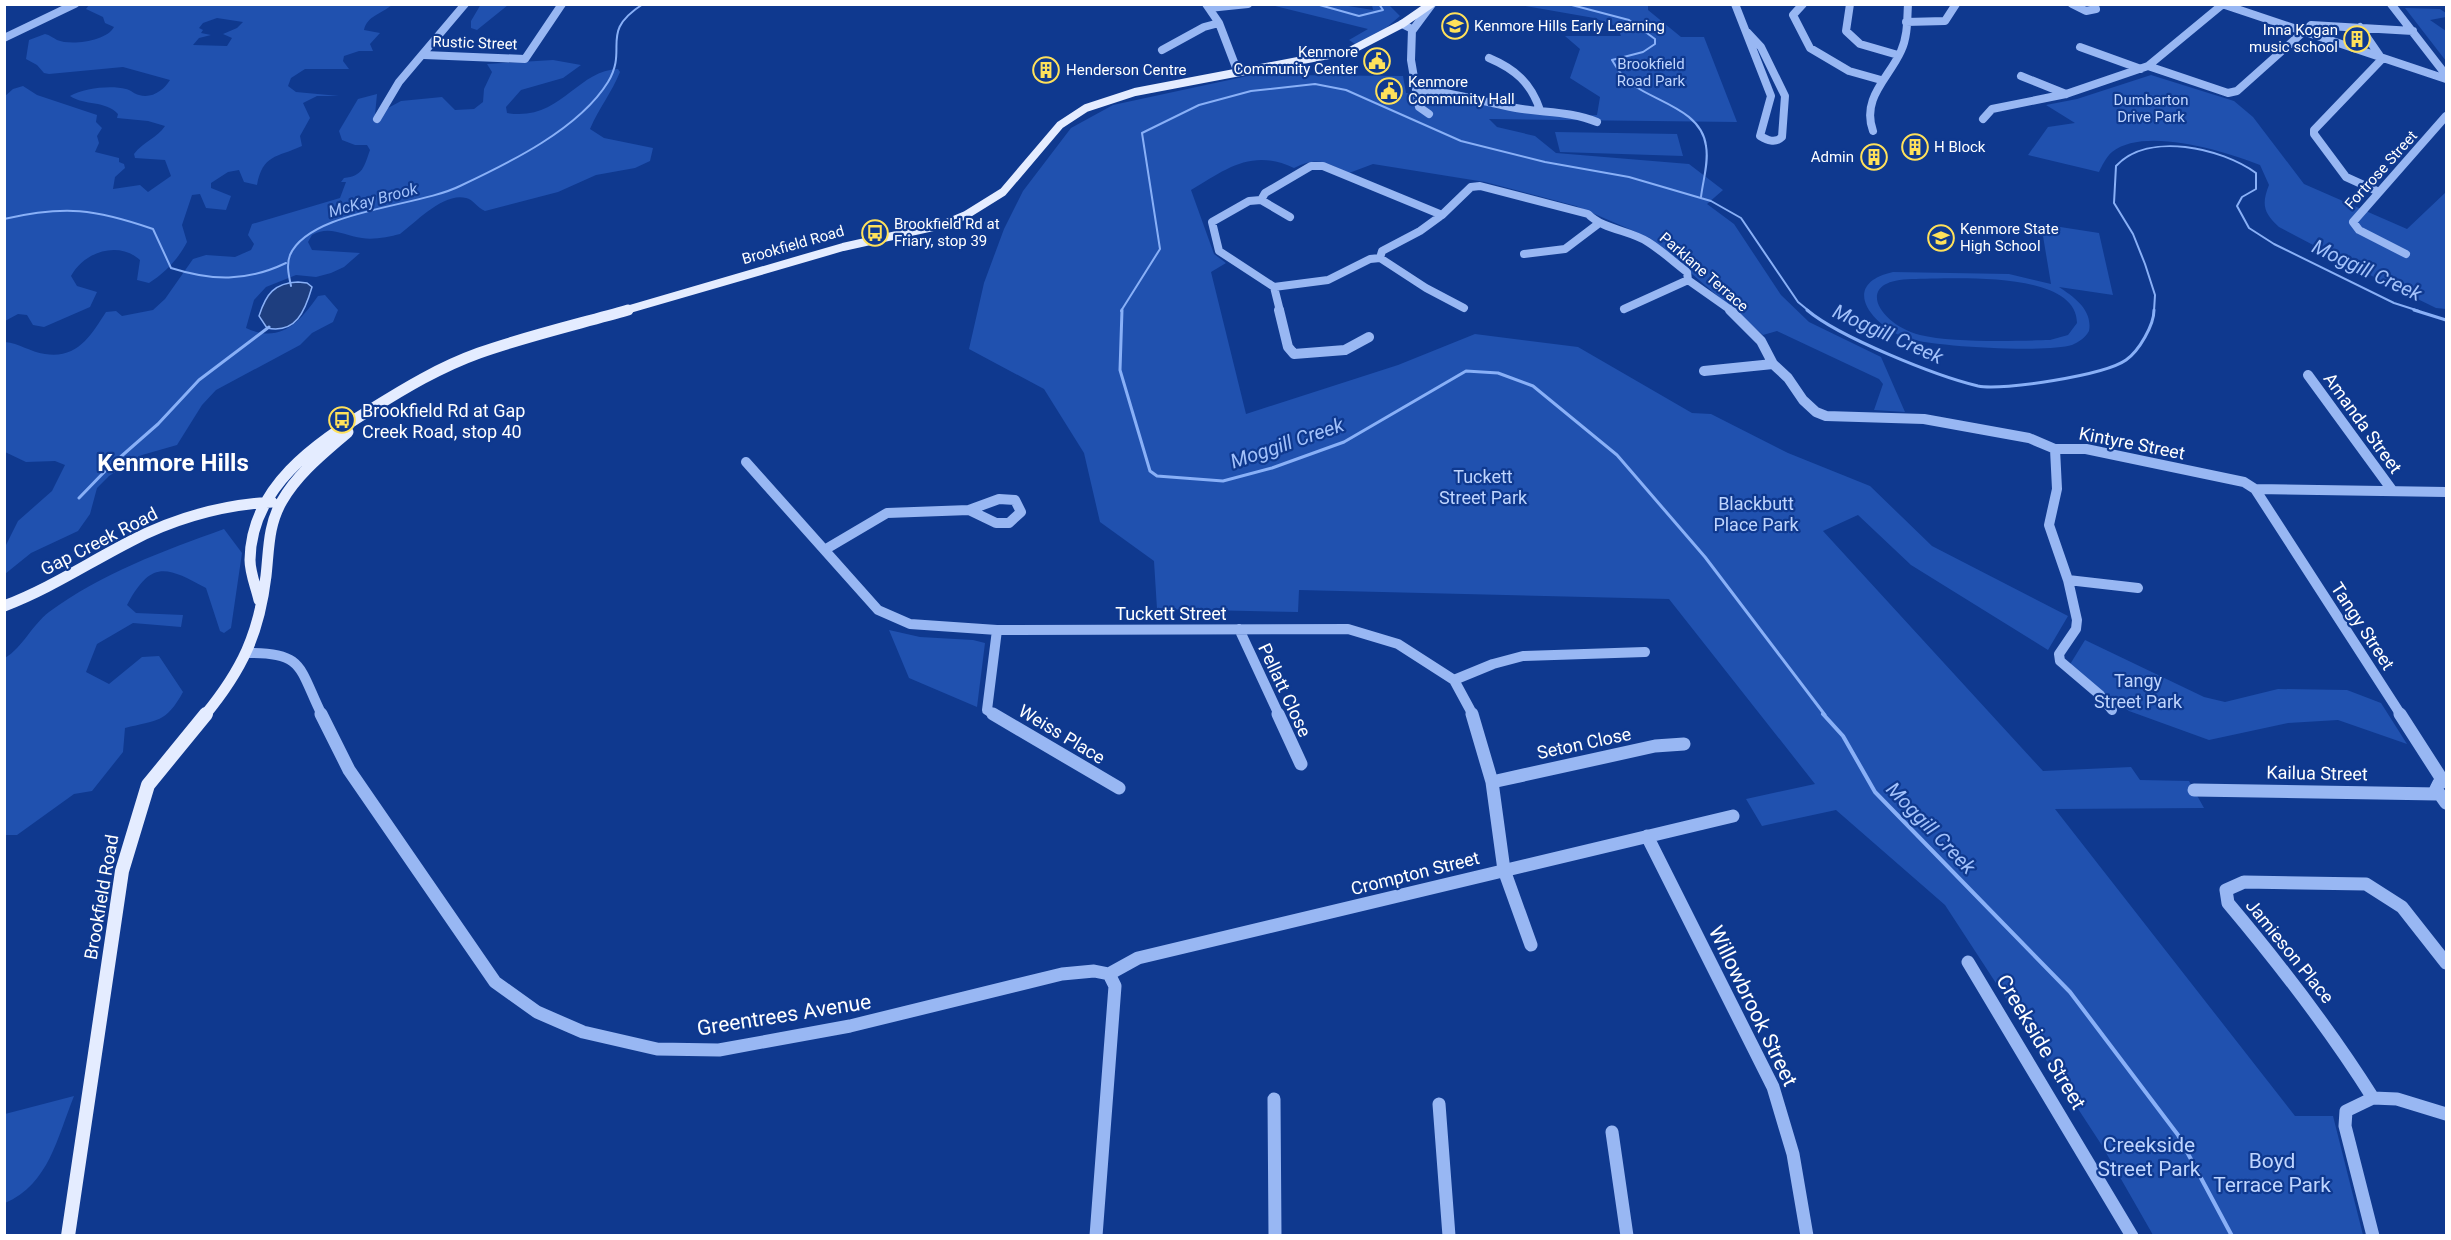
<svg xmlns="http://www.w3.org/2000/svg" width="2451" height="1240" viewBox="0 0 2451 1240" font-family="Roboto,sans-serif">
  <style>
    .green { fill: #2051af; fill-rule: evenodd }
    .water { fill: #1e3e7f; stroke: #89b0f7; stroke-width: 1.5 }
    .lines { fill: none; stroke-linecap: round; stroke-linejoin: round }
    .stream-far2 { stroke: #89b0f7; stroke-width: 2 }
    .stream-far1 { stroke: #89b0f7; stroke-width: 3 }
    .stream { stroke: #89b0f7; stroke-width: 4 }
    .minor-far2 { stroke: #98b7f3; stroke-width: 8 }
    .minor-far1 { stroke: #98b7f3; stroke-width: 10 }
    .minor { stroke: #98b7f3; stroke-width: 13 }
    .major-far2 { stroke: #e4ecff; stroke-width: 8 }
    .major-far1 { stroke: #e4ecff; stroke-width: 11 }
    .major { stroke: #e4ecff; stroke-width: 14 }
    .labels { text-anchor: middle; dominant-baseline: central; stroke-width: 4.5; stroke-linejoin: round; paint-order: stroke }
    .far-poi-label { font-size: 15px; fill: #fff; stroke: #0f398f; text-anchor: start }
    .far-street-label { font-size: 15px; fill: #fff; stroke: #0f398f }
    .far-park-label { font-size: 15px; fill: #bfd5fe; stroke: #0f398f }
    .far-water-label { font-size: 16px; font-style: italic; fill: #a3c2fb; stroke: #0f398f }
    .poi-label { font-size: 18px; fill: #fff; stroke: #0f398f; text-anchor: start }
    .street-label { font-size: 18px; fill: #fff; stroke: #0f398f }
    .park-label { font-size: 18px; fill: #bfd5fe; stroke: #0f398f }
    .water-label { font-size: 20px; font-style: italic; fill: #a3c2fb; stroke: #0f398f }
    .near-street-label { font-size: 21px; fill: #fff; stroke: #0f398f }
    .near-park-label { font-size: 21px; fill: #bfd5fe; stroke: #0f398f }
    .district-label { font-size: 24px; font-weight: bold; fill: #fff; stroke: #0f398f }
  </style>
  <rect width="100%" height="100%" fill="#0f398f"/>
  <path class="green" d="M481 4H508V5L477 30 471 28V21Z
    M89 5H392C381 14 367 16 364 30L380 33 370 44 373 51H359L344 56 343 61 349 69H305L291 78 288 86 296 92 339 96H317L303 103 310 118 300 136 302 146C276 158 263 154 257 185L244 182 239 170 228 172 211 183V188L231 196 226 210 206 208 200 194 192 195 182 225 187 242C179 258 165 273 149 283L137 280 140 260C118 240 84 252 71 276L77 286 97 292 90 307 44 327 33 325 27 315 18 314 5 321 4 97 13 89 23 86 37 95 97 115 96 122 102 128 97 136 99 143 95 152 119 158V162L124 164 125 168 115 177 113 189 140 185 148 192 171 176 165 160 135 158 134 154C143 142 157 138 165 126L148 121 117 118 118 114C105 100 85 106 70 96 84 88 111 85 126 89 131 90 134 94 139 95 152 99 164 90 170 80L123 67 49 74 44 73 37 65 26 59 29 40 45 34C50 35 53 38 57 40 71 46 107 41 114 27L105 23 103 17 86 9ZM217 18 243 22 237 28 223 34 232 38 227 46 193 45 199 38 211 35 201 33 203 30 199 28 203 23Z
    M1271 5H1342L1373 10 1372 5H1389L1400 16 1386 28 1355 44 1349 40 1368 29Z
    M1520 5H1648V10L1681 37H1704L1737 122 1489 119 1497 127 1535 136 1556 153 1689 164 1723 190 1707 204 1734 224 1781 295 1809 322 1881 357 1905 412 1874 410 1883 384 1879 379 1777 331 1763 335 1650 238 1576 206 1485 182 1373 164 1349 173C1325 162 1318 156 1294 168 1252 148 1226 169 1191 190L1214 254 1226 263 1211 272 1246 414 1398 365 1475 334 1578 347 1692 413 1711 414 1788 453 1870 486 1932 546 2068 616 2048 650 1911 565 1858 515 1823 531 2043 771 2131 767 2140 780 2189 781 2204 808 2055 809 2295 1116H2333L2363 1235H2153L2101 1144 1945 905 1836 810 1762 826 1746 799 1815 784 1669 599 1299 590 1298 612 1157 609 1154 561 1100 522 1084 453 1044 389 969 349 984 283 1004 229 1023 191 1071 128 1113 105 1252 75 1403 76 1406 93 1448 95 1499 109 1580 116 1597 115 1600 97 1570 78 1580 49 1565 36H1621L1618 27 1594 18Z
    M2405 8 2440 9 2446 13V17L2430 20 2446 31V61Z
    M553 60 581 65 563 78 521 90 506 107 507 113C560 122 577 70 618 69L620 72C612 92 599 108 590 129L604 138 653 148 650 161 635 168 596 175 558 192 485 211C477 208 473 199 466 198 444 192 416 222 400 234 389 237 373 240 362 238 344 236 330 225 312 235L308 242 312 250 360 253 344 267 331 273 316 277 296 275 266 287 254 300 246 328C280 344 299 323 318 296L325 295 338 310 333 322 312 333 300 345 216 390 202 405 177 445 142 455 109 476 97 488 90 514 78 531 31 553 5 574 4 549 18 521 52 491 65 465 55 461 26 462 5 452V342C19 343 30 352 45 354 78 359 91 335 106 312L116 311 122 316 153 310 165 299 193 259 206 255 235 257 251 250 254 244 248 235 252 224 340 198 346 182H341L344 178C363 176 364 167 370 150L367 145H355L342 140 339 131 358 99 377 94 375 115 401 101 442 97 455 110 474 109 483 102 484 89 492 72 487 64Z
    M2151 75 2234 101 2253 117 2304 184 2407 229 2446 192V309L2436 308 2393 287 2279 227C2264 213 2261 205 2269 185L2260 165C2225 151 2144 126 2112 152 2106 157 2102 166 2099 172L2028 155 2048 127 2075 123 2046 105 2077 99Z
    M1555 132 1677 134 1683 156 1560 152Z
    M2041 224 2099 233 2113 295 2059 287C2074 297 2093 310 2089 331 2085 338 2079 342 2072 345 2047 353 1928 347 1903 337 1870 323 1840 284 1893 272L2009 274 2051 284ZM1912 279C1948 279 2077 269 2077 323L2068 335 2050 340C2016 341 1952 343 1920 335 1880 325 1851 280 1912 279Z
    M224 529 242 553 231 628 224 633 220 631 206 588C166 566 151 560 127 605L136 613 183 615 181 627 133 623 97 644 86 672 109 684 142 657 159 656 183 692C166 723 157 720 125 728L123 752 92 791 74 794 17 835H5V658C23 647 32 625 49 612 102 573 163 551 224 529Z
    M889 630 920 637 973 640 985 643 977 707 909 678Z
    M2085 640 2204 697 2225 702 2278 689 2347 690 2381 703 2407 744 2338 720 2288 723 2209 740 2129 711 2069 666Z
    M74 1096C57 1138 49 1184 5 1203V1114Z"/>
  <path class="water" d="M298 282 307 283 312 287C305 311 296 334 267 328L259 316C266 294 274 283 298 282Z"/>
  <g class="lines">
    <path class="stream-far2" d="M1316 4 1359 16 1383 10 1379 4
      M1568 4 1629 20 1655 39V44L1643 52 1612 60C1618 70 1623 78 1633 85 1657 102 1702 111 1706 146 1709 162 1703 180 1701 197
      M4 219C65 205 95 209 153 229L171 268C212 281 246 282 286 263
      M291 286C289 276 286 265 290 255 310 210 418 207 460 186 509 163 579 129 608 82 629 47 598 33 643 4
      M1121 311 1160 249 1142 133 1199 105 1251 91 1315 84 1346 90 1461 141 1545 162 1629 177 1711 201 1741 218 1798 302 1809 311
      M2154 311 2155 295 2145 264 2133 234 2114 203 2116 166C2149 131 2221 148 2256 173V189L2242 197 2237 206 2249 228 2274 244 2394 303 2419 311"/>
    <path class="stream-far1" d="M1122 310 1120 370 1150 471 1157 476 1223 481 1272 468 1344 442 1466 371 1498 373 1533 386 1617 455 1705 557 1825 715
      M1807 310C1839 337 1936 376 1978 386 2003 391 2105 375 2126 360 2139 351 2154 325 2154 310
      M2414 310 2446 320
      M79 498 109 467 158 424 199 380 269 327"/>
    <path class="stream" d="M1823 714 1843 736 1875 792 2070 992 2178 1135 2232 1236"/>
    <path class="minor-far2" d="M1206 4 1219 23 1237 70
      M1735 4 1771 96 1760 136C1767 140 1775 144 1782 137L1785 96 1761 47 1747 32
      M1803 4 1793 15 1810 48 1849 71 1881 80
      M1850 4 1846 31 1860 44 1898 55
      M2072 4 2086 11 2096 9 2094 4
      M2222 4 2446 79
      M2391 4 2446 75
      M1209 8 1248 4
      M1906 22 1945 21 1956 4
      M1402 24 1412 29 1411 60 1419 107 1429 114
      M2360 27 2382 59 2314 130V134L2346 177 2379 192
      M1412 31 1432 4
      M4 38 75 4
      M2080 47 2141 69
      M1162 50 1204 27 1219 23
      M424 55 525 59 562 4
      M1489 58C1515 69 1531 83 1540 110
      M2148 66 2228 93 2237 91 2311 25 2413 31
      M2021 76 2066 94
      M1416 90C1450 91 1482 102 1516 108 1543 113 1571 111 1597 122
      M377 119 399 82 465 4
      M1983 119 1992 109 2066 94 2148 66 2223 4
      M1873 131C1861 98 1889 78 1901 51 1908 36 1907 19 1908 4
      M1311 166H1323L1442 215 1420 231 1382 251 1380 258 1370 259 1328 280 1274 287 1219 251 1212 222 1249 201 1261 200 1265 193Z
      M1261 200 1290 217
      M1442 215 1471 187 1480 186 1588 214C1604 230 1629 230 1648 242 1662 251 1674 262 1687 272L1688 280 1732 311
      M1524 254 1565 249 1598 224
      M2406 254 2359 230 2353 222 2446 116
      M1380 258 1426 288 1464 308
      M1274 287 1280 311
      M1624 309 1688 280"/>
    <path class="minor-far1" d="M1279 310 1288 347 1294 354 1345 350 1369 337
      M1730 310 1761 341 1773 364 1788 378 1803 400 1816 412 1826 416 1924 419 2029 438 2055 449H2086L2244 482 2255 489 2446 492
      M1704 371 1773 364
      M2308 375 2392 490
      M2055 449 2057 489 2049 525 2068 580 2077 620 2076 629 2059 654 2060 661 2100 695 2112 710
      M746 462 878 610 910 624 997 630 1348 629 1398 644 1454 680 1473 715
      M2255 489 2401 715
      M999 499 1015 500 1021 512 1009 523H996L969 510Z
      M826 549 887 513 969 510
      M2068 580 2138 588
      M1239 629 1279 715
      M248 653C305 652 299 669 322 715
      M1454 680 1493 664 1523 656 1645 652
      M995 715 987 710 997 630"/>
    <path class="minor" d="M321 714 349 770 495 982 537 1012 583 1032 657 1049 719 1050 850 1026 1062 974 1094 971 1109 974 1115 986 1096 1236
      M993 714 1119 788
      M1278 714 1301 764
      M1472 714 1492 782 1504 870 1531 945
      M2400 714 2443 781
      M2446 781 2439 783 2436 789 2446 803
      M1492 782 1655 746 1684 744
      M2194 790 2438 794
      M1647 836 1773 1087 1793 1154 1807 1236
      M1968 962 2132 1236
      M1109 974 1138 958 1733 816
      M2373 1098C2329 1028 2281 966 2228 903L2226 890 2244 882 2366 884 2402 907 2446 963
      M1274 1099 1275 1236
      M1439 1104 1449 1236
      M1612 1132 1627 1236
      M2373 1236 2345 1126 2346 1111 2373 1098 2397 1099 2446 1114"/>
    <path class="major-far2" d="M623 311 843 247 942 225 966 215 1003 192 1060 125 1086 108 1135 92 1350 51 1402 24 1431 4"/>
    <path class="major-far1" d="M259 600C256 587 250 573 250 560 251 487 315 444 370 410 405 388 440 367 479 353 527 336 579 324 628 310
      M4 606C49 589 88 563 131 541 175 518 222 505 272 502
      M205 715C242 670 259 634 266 576 269 549 268 525 282 501 298 473 324 453 348 432"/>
    <path class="major" d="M68 1236 122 871 148 785 206 714"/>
  </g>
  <defs>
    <g id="school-ring" transform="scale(1.35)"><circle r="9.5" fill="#0f398f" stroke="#ffe15a" stroke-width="1.5"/><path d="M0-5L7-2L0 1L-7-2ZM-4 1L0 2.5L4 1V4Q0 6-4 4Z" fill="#ffe15a"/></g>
    <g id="building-ring" transform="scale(1.35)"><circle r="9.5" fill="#0f398f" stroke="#ffe15a" stroke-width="1.5"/><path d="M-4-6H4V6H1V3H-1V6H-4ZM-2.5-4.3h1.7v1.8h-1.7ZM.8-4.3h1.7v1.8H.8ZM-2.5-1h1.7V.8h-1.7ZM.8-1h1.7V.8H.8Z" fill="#ffe15a"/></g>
    <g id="civic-ring" transform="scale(1.35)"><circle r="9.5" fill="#0f398f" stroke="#ffe15a" stroke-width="1.5"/><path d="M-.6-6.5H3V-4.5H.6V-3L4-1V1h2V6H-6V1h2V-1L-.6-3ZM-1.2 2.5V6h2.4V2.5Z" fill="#ffe15a"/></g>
    <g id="bus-ring" transform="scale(1.35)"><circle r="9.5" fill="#0f398f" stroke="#ffe15a" stroke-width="1.5"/><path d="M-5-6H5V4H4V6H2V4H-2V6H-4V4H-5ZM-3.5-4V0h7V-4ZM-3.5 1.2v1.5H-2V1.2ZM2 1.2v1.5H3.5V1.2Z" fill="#ffe15a"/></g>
  </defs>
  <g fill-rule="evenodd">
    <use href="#school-ring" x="1455" y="26"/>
    <use href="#building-ring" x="2357" y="39"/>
    <use href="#civic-ring" x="1377" y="61"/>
    <use href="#building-ring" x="1046" y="70"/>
    <use href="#civic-ring" x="1389" y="91"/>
    <use href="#building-ring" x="1915" y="147"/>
    <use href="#building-ring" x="1874" y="157"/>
    <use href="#bus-ring" x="875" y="233"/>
    <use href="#school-ring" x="1941" y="238"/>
    <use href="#bus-ring" x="342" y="420"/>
  </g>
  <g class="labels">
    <g class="far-poi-label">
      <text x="1474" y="26">Kenmore Hills Early Learning</text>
      <text x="2338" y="30" text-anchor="end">Inna Kogan<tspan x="2338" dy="17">music school</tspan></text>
      <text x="1358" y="52" text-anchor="end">Kenmore<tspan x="1358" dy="17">Community Center</tspan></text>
      <text x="1066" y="70">Henderson Centre</text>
      <text x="1408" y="82">Kenmore<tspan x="1408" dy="17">Community Hall</tspan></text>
      <text x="1934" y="147">H Block</text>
      <text x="1854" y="157" text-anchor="end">Admin</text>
      <text x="894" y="224">Brookfield Rd at<tspan x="894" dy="17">Friary, stop 39</tspan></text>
      <text x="1960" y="229">Kenmore State<tspan x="1960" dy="17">High School</tspan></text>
    </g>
    <g class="far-street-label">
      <text transform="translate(475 43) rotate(2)">Rustic Street</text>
      <text transform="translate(2381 170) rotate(-48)">Fortrose Street</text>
      <text transform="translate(793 245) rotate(-16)">Brookfield Road</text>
      <text transform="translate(1704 272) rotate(41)">Parklane Terrace</text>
    </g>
    <g class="far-park-label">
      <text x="1651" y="64">Brookfield<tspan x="1651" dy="17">Road Park</tspan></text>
      <text x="2151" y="100">Dumbarton<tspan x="2151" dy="17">Drive Park</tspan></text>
    </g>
    <g class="far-water-label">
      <text transform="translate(373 200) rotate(-15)">McKay Brook</text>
    </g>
    <g class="poi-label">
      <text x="362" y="410">Brookfield Rd at Gap<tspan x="362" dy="21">Creek Road, stop 40</tspan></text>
    </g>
    <g class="street-label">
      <text transform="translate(2363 423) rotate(54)">Amanda Street</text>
      <text transform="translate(2132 443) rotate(11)">Kintyre Street</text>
      <text transform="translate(99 541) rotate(-27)">Gap Creek Road</text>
      <text x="1171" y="613">Tuckett Street</text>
      <text transform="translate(2363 626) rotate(57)">Tangy Street</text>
      <text transform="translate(1285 690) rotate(65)">Pellatt Close</text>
      <text transform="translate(1062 734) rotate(31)">Weiss Place</text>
      <text transform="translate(1584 743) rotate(-12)">Seton Close</text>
      <text transform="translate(2317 773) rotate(1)">Kailua Street</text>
      <text transform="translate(1415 873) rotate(-14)">Crompton Street</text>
      <text transform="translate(101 897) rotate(-80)">Brookfield Road</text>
      <text transform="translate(2290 951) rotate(51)">Jamieson Place</text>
    </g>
    <g class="park-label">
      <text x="1483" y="476">Tuckett<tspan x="1483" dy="21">Street Park</tspan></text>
      <text x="1756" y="503">Blackbutt<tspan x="1756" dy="21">Place Park</tspan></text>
      <text x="2138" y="680">Tangy<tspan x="2138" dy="21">Street Park</tspan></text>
    </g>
    <g class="water-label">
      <text transform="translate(2367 270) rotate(25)">Moggill Creek</text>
      <text transform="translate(1888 334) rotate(24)">Moggill Creek</text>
      <text transform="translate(1287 443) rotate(-19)">Moggill Creek</text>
      <text transform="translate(1931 828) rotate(46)">Moggill Creek</text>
    </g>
    <g class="near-street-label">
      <text transform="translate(1753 1006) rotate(64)">Willowbrook Street</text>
      <text transform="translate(784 1015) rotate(-9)">Greentrees Avenue</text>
      <text transform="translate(2041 1042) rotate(59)">Creekside Street</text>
    </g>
    <g class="near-park-label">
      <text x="2149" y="1145">Creekside<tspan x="2149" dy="24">Street Park</tspan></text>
      <text x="2272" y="1161">Boyd<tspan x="2272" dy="24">Terrace Park</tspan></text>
    </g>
    <g class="district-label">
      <text x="173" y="463">Kenmore Hills</text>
    </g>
  </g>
  <rect width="2451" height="1240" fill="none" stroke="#ffffff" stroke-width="12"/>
</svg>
